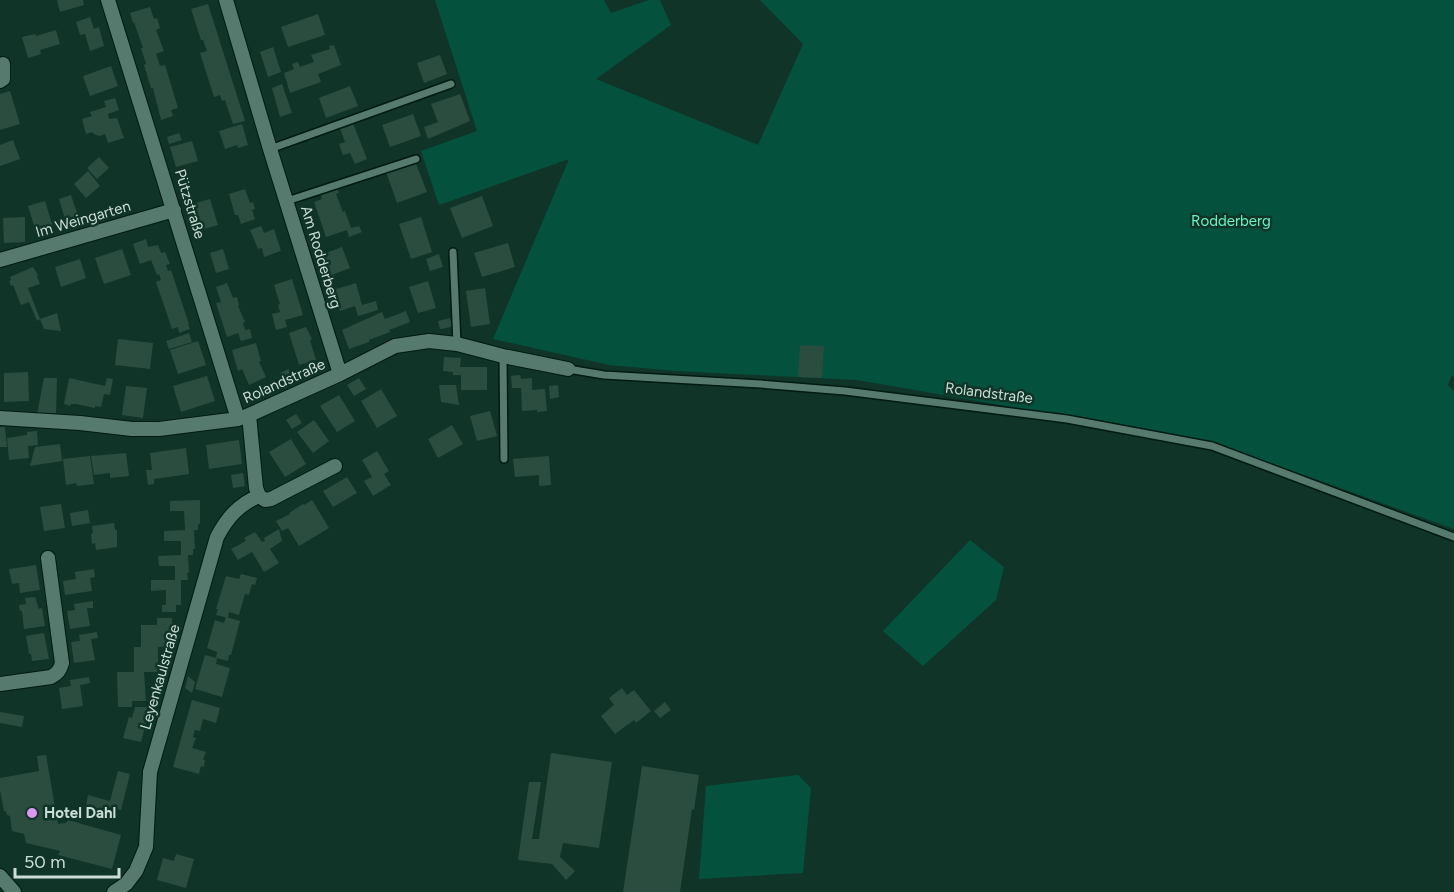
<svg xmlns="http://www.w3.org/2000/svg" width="1454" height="892" viewBox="0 0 1454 892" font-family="Figtree,sans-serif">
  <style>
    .green { fill: #04523e }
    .building { fill: #2a4d40 }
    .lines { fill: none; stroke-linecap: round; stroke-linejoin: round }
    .service-casing { stroke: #011a12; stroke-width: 10 }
    .minor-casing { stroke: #011a12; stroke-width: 16 }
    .service { stroke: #567a6d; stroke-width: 7 }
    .minor { stroke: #567a6d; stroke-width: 14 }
    .poi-dot { fill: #df98f2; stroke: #103428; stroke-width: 2 }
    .labels { text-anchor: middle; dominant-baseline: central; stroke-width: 5; stroke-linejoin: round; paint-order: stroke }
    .street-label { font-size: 15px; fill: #cbded6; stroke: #103428 }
    .park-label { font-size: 15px; fill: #66f5c7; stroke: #103428 }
    .poi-label { font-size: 15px; font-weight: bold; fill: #cbded6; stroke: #103428; text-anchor: start }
  </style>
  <rect width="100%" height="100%" fill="#103428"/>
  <path class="green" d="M435 0H604L611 13 649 0H660L671 25 596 79 758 145 803 44 760 0H1454V377L1452 375 1448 385 1454 391V529L1212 442 857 380 676 371 609 365 493 339 569 159 439 205 421 151 477 131Z
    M970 540 1004 567 996 600 923 666 883 631Z
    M798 775 811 788 803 873 699 879 706 786Z"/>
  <path class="building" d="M57 0H83L84 5 60 12Z
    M208 4 245 121 233 124 225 100 222 101 220 95 214 97 200 53 207 51 203 40H201L191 9Z
    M150 7 154 19 157 18 160 28 156 30 164 51 156 54 160 66 165 65 178 108 171 110 173 116 161 120 153 88H151L144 65 146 64 141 48H143L134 22 133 23 130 13Z
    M318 14 325 35 288 47 281 27Z
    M90 17 94 29 99 27 104 46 90 51 85 34 80 35 76 22Z
    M56 30 60 44 40 50 41 54 28 58 22 37 35 34 36 36Z
    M334 45 341 65 318 74 321 82 290 93 284 73 294 69 292 64 298 62 300 67 314 62 311 55 330 49 329 46Z
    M273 47 281 72 268 77 260 52Z
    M440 55 447 74 424 83 417 63Z
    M111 66 118 86 90 96 83 76Z
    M282 84 292 113 280 117 272 88Z
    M350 86 358 106 326 118 319 98Z
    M10 91 20 124 0 130V94Z
    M460 94 470 121 428 139 424 127 438 122 431 104Z
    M115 98 119 110 108 114 109 119 117 118 124 138 108 143 105 134 99 136 94 134 92 132 86 134 82 119 92 116 90 112 106 107 104 101Z
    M413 114 421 136 390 147 382 125Z
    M353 123 367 159 355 164 350 153 343 155 339 144 345 142 340 128Z
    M242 124 248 145 238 148 237 145 225 149 219 131Z
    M179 133 182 140 169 144 167 137Z
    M13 140 20 159 0 166V145Z
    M192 141 198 161 176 167 170 147Z
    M99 157 109 168 97 179 87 168Z
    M415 161 427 192 397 203 386 172Z
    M88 171 100 186 86 198 74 184Z
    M337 187 339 193 336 194 343 212 345 211 351 228 359 226 362 232 349 237 347 230 326 237 314 202 322 199 320 193Z
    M245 189 250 203 253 202 255 209 252 210 255 219 241 224 238 215H235L229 194Z
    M71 195 80 222 67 226 59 199Z
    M482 196 493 226 462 238 450 208Z
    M210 199 218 225 197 231 189 205Z
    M45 201 53 227 36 232 28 206Z
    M25 217V242L4 243 3 218Z
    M421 217 432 252 411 259 399 224Z
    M261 226 264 233 274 229 281 251 264 257 262 248 258 249 250 230Z
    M146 239 148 247 158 245 161 253 165 252 170 264 166 265 168 271 171 270 189 324H188L190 329 179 333 178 327 172 329 156 282 161 280 159 274 157 275 151 260 140 264 133 244Z
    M508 243 515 267 482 277 474 253Z
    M342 247 350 268 329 276 321 255Z
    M122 249 131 275 104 284 95 258Z
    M223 249 229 269 216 273 210 253Z
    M439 254 443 267 430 271 426 259Z
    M80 259 86 278 61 287 55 267Z
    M33 267 38 275 37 276 40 284 28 288 40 319 37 321 29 302 21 305 13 285 11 286 9 281 11 280 10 277Z
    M292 279 303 315 285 320 287 327 276 330 272 314 280 312 278 305 280 304 274 285Z
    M428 281 436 308 418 313 409 287Z
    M227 283 233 298 237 297 239 305 238 306 245 322 243 323 245 330 250 329 252 338 241 341 238 333 227 337 216 303 221 302 216 287Z
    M356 283 362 305 376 301 378 310 358 316 355 306 340 311 333 290Z
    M485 288 490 324 471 327 466 291Z
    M406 311 410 322 389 330 390 332 369 340V342L349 349 342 330 382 312 385 319Z
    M57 313 61 331 44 329 40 319Z
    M450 318 452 327 440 329 438 321Z
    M306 327 312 339 310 340 316 360 299 365 289 333Z
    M189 333 192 342 169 349 166 341Z
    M118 339 153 343 150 369 115 365Z
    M198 341 206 365 178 374 170 350Z
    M256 343 261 361 259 362 266 377 249 385 242 369 238 371 232 350Z
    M800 345 824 346 822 378 798 377Z
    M444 357 461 358 460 367H487V390H461V375H453V372L443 371Z
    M289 369 293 380 284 384 280 373Z
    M28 372 29 401 4 402V373Z
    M520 375 521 379 532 378V390L545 389 547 411 537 412V410L522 411 521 388H512L511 376Z
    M207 376 215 401 181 412 173 386Z
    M44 378H57L56 413 37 414Z
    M69 378 105 386 107 378 113 379 110 395 104 394 101 407 95 406V408L76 404H71L70 406 64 404Z
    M359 378 366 389 354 396 347 385Z
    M439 385H456L459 405 441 402Z
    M558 385 559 397 550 399 549 386Z
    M126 386 147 388 143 418 122 415Z
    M381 389 397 416 377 428 361 401Z
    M339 395 355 421 337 432 320 406Z
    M490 411 497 436 477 441 470 416Z
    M296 414 302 423 292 429 286 420Z
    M314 420 329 441 313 453 297 432Z
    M452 425 463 444 438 458 428 439Z
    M0 427H5L7 447H0Z
    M37 431 38 445 28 446 29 458 9 460 7 438 27 435V432Z
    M291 439 306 464 285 477 269 452Z
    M239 440 242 464 209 469 206 445Z
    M60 444 62 461 30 466 35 447Z
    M186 448 189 474 154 479V484L148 485 146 470H152L150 453Z
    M377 451 389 471 384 474 391 485 373 496 364 481 372 477 362 460Z
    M126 453 129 476 110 478V473L94 475 91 456Z
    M90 456 94 484 77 486 76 483 66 485 63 459Z
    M549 456 551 485 539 486V475L515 477 513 459Z
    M243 473 245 486 233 488 231 475Z
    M347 477 357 493 333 507 323 491Z
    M200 500V524H198V530H194L195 549H193V555H188L189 573H187L188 580H181V605H176V612H162V605H166V590L151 591V580H175V566H159L158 556 181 555V541H164V531L185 530 184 511H170V501Z
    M312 500 329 528 299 546 288 528 282 531 276 521 290 514 289 513 303 504 304 505Z
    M61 504 65 528 44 531 40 507Z
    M88 510 90 523 72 526 70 513Z
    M114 523 115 530H117V547L96 550 95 543 92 544 91 534 93 533 92 526Z
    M279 529 282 541 270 549 279 563 264 572 252 552 238 560 231 549 246 541 244 538 255 532 262 542 265 541 264 538Z
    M36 565 40 590 20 593 19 583 12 584 9 569Z
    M94 569 95 577 90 578 92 591 65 595 63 581 76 579 75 572Z
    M241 574 257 578 255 585 252 584 249 595 245 594 239 615 229 612 228 618 216 615 218 609H216L226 576 239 579Z
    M35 597 39 609 42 608 45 626 24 629 22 611H20L19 605 26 604 25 598Z
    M93 601V608H87L90 626 70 629 67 611 75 610 74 604Z
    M226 617 240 621 231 655H229L228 661 217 658 216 664 230 668 222 697 195 689 205 655 216 658 217 652 207 648 215 620 224 623Z
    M157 618H172V624H170V631L172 632 171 646 158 647V672H144L146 701H132V707H118L117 672H134V647H141V625H157Z
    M97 632 98 638 91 639 95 660 74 663 71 642 80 641 79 635Z
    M44 633 49 659 32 661 31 654H29L26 636Z
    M188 676 195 682 192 693 185 688Z
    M89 677 90 683 80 685 83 706 62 709 59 688 71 686 70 680Z
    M622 688 627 695 634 690 651 711 636 723 634 720 615 734 601 716 614 705 609 698Z
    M192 700 220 708 216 723 203 719 200 731 195 730 193 737 196 738 192 748 206 752 203 760H205L204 767 201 766 199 774 173 767Z
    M665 702 671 710 660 718 654 711Z
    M135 707H150L141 742 123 738 129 717 132 718Z
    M0 712 24 716 22 727 0 723Z
    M551 753 612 762 599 848 563 843 560 857 575 871 566 880 552 864 518 860 529 782H541L532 839H539Z
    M46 755 58 824 66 823 68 820 121 835 112 869 58 855 60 851 26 843 24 834 12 831 10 816 7 815 6 812 4 811 0 790V778L39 771 37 756Z
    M642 766 699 775 694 810 692 809 680 892H623Z
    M118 771 130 774 121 810 108 807 107 811 86 806 88 795 110 801Z
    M176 854 194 859 186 888 157 880 163 858 174 861Z"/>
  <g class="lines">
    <g class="service-casing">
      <path id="service" d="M270 149 451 84
        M287 201 416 159
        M453 252 457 344
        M503 356 504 459
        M568 369 604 375 760 384 845 391 1067 419 1212 446 1454 537"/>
    </g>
    <g class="minor-casing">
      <path id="minor" d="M108 0 238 419
        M226 0 270 149 340 374
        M0 81 3 79V64
        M0 260 174 210
        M249 415 256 488 259 496
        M0 418 80 423 132 429H159L238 419 249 415 340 374 395 346 429 341 457 344 503 356 568 369
        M0 684 51 677C58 673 60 670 62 663L48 558
        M0 876 14 892
        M114 892 126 884 136 871 146 847 150 772 217 537C227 518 239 504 259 496L265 500 271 499 335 466"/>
    </g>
    <use href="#service" class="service"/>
    <use href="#minor" class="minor"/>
  </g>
  <circle class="poi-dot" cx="32" cy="813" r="6"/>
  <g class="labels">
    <g class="street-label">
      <text transform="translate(190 204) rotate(73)">Pützstraße</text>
      <text transform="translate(83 219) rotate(-16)">Im Weingarten</text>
      <text transform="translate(321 257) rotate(73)">Am Rodderberg</text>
      <text transform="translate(284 381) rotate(-24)">Rolandstraße</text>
      <text transform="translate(989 393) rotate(7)">Rolandstraße</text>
      <text transform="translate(160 677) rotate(-74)">Leyenkaulstraße</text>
    </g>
    <g class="park-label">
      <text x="1231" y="221">Rodderberg</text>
    </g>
    <g class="poi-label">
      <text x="44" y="813">Hotel Dahl</text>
    </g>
  </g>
  <path d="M15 868v9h104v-9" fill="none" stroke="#cbded6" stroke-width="3"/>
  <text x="24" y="868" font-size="18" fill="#cbded6" stroke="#103428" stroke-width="4.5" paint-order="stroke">50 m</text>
</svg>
